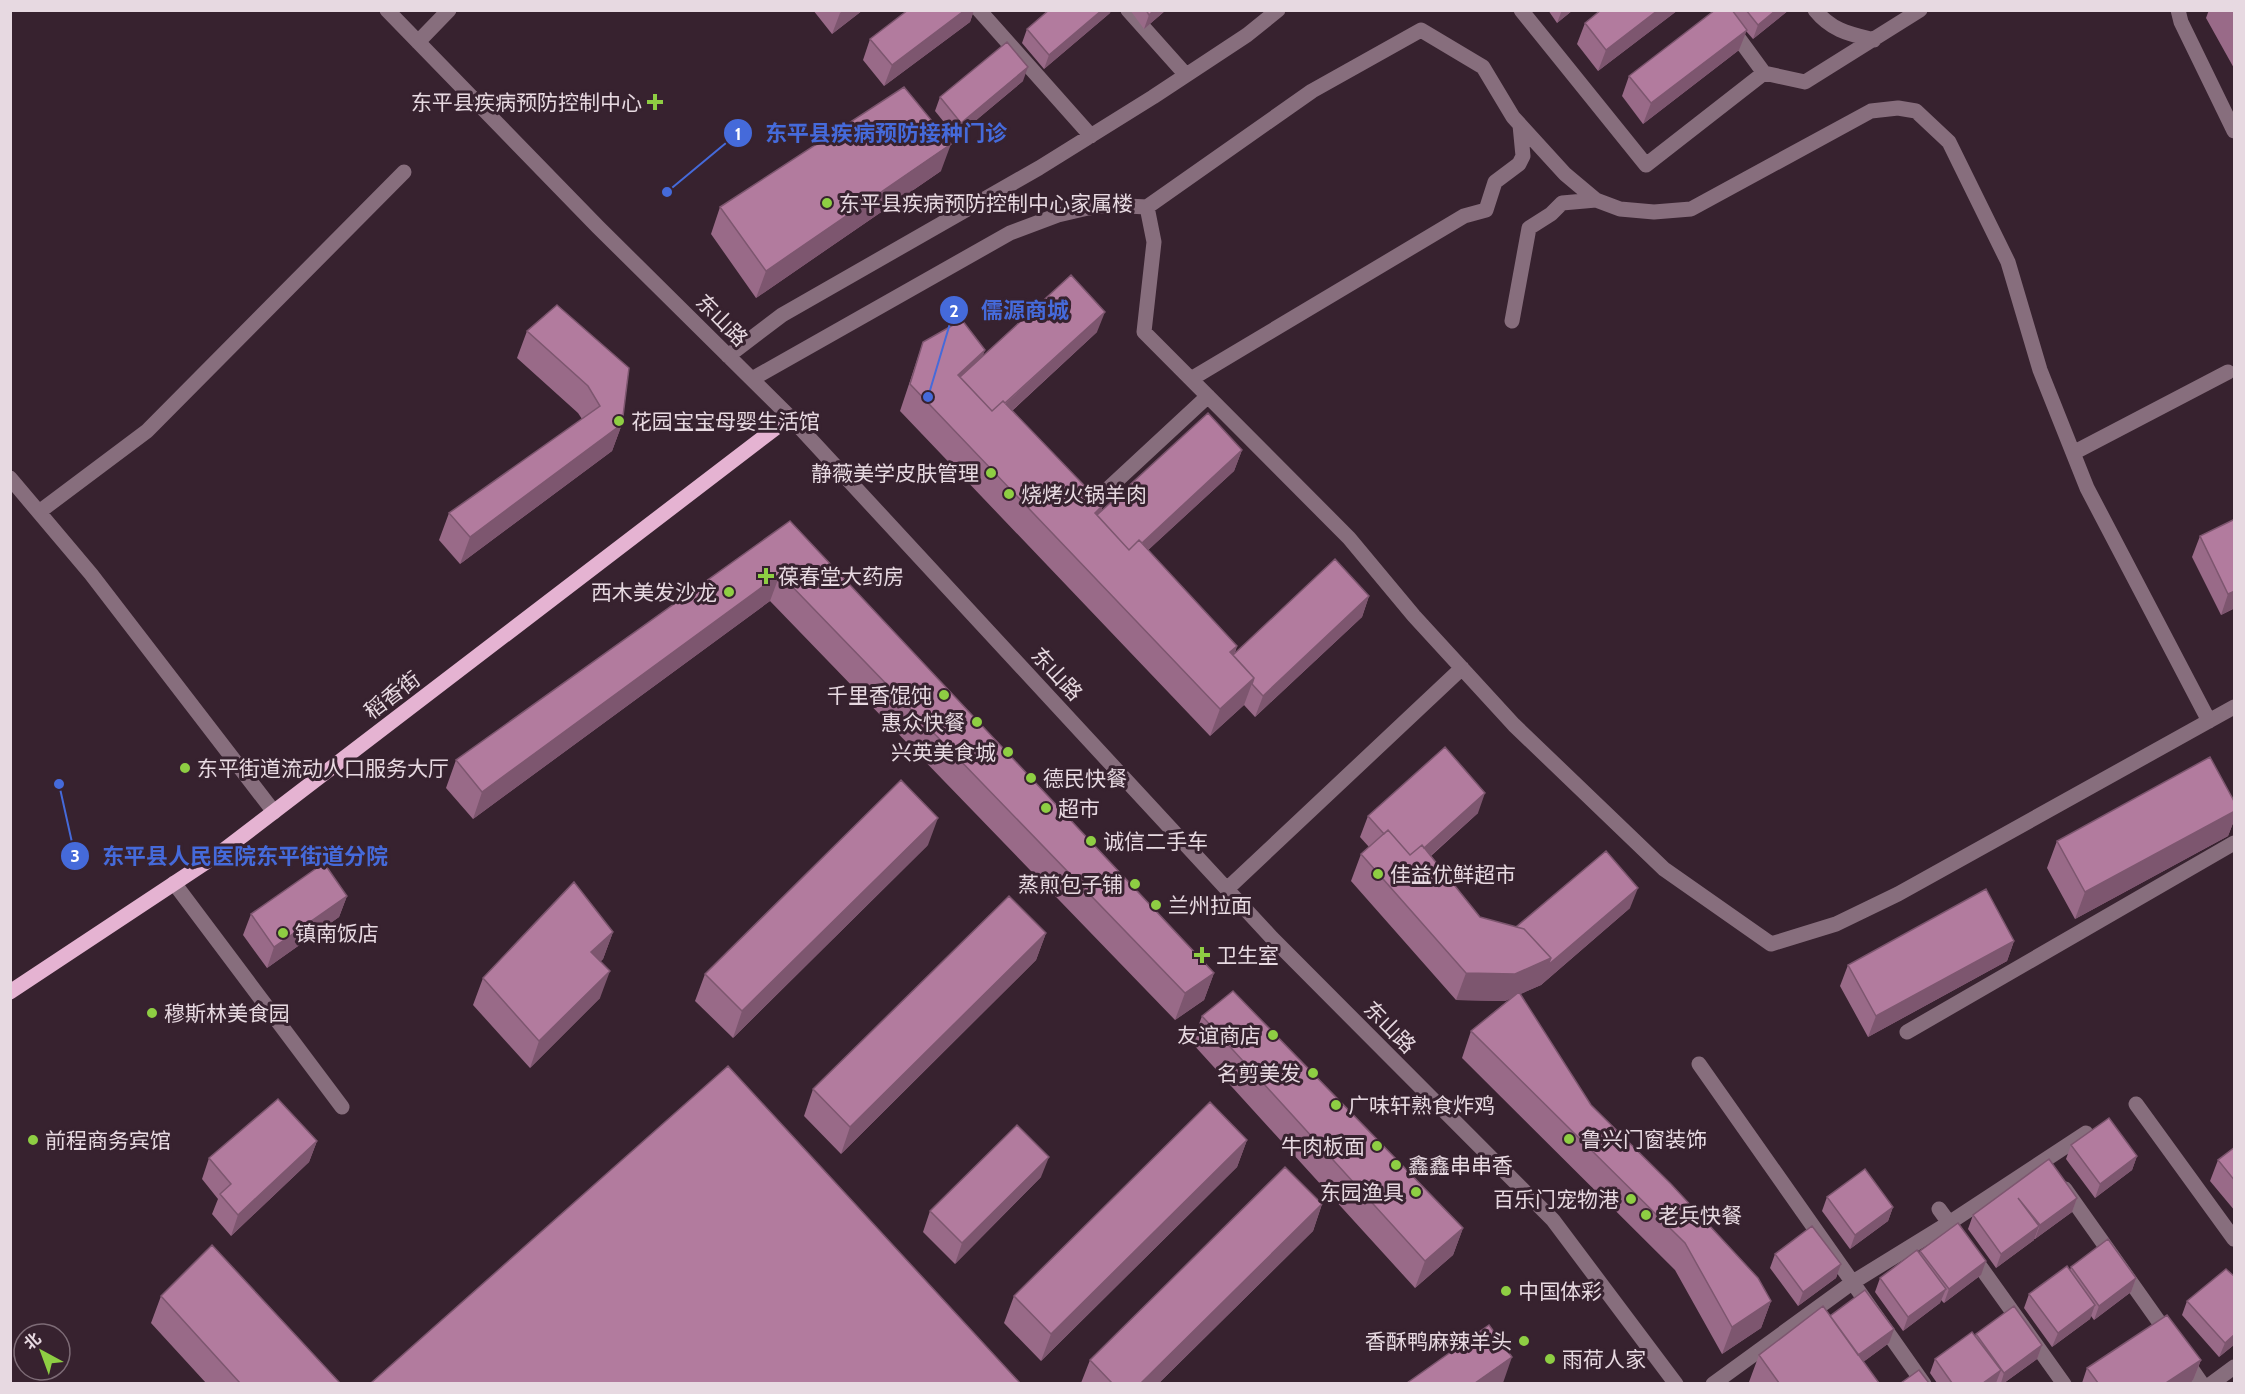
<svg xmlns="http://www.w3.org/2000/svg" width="2245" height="1394" viewBox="0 0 2245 1394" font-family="Cabin,'Noto Sans SC',sans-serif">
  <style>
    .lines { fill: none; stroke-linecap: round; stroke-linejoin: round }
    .minor { stroke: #876e7d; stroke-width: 15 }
    .major { stroke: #e5b3d2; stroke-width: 15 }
    .wall { fill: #996a88 }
    .shaded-wall { fill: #7d566f }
    .building { fill: #b27b9e; stroke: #7d566f; stroke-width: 1.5 }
    .poi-dot { fill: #8ece43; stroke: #37222f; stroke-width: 2 }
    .labels { text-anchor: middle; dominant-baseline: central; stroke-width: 6; stroke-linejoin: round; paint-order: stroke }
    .poi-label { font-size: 21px; fill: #e7d9e1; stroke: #37222f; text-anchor: start }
    .street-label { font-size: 21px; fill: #e7d9e1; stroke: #37222f }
    .leader { fill: none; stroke: #456ada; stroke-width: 2 }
    .callout-dot { fill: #456ada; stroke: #37222f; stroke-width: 2 }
    .mark-label { font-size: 18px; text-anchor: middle; font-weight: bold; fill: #fff }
    .callout-label { font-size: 22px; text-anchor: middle; font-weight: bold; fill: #456ada; stroke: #37222f; stroke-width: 6; stroke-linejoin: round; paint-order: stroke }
  </style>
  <rect width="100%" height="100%" fill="#37222f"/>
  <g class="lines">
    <path class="minor" d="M387 10 598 227 790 417 1272 938 1553 1220 1676 1384
      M979 10 1091 136
      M1128 10 1186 75
      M1521 10 1646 165 1764 73
      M1718 10 1764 73 1805 82 1920 10
      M1815 10C1832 31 1850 34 1874 40
      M2178 10 2181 22 2234 131
      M418 42 449 10
      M1147 207 1154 242 1144 332 1349 538 1414 616 1514 725 1664 869 1771 944 1836 924 1898 894 2234 707
      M1512 321 1529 228 1551 214 1562 203 1596 200
      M728 356 782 315 1039 168 1153 97 1247 35 1278 10
      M752 379 1010 233 1058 215 1088 208 1108 205 1147 207 1312 91 1421 30 1483 67 1513 117 1565 174 1596 200 1620 209 1654 212 1691 209 1871 111 1898 108 1916 111 1949 142 2008 262 2040 370 2087 488 2209 721
      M1191 379 1464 216 1486 210 1495 182 1519 164 1523 156 1520 125
      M2073 453 2228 372
      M10 478 91 574 274 812
      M39 512 147 431 404 172
      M1083 512 1208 396
      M174 883 342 1107
      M1227 889 1462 668
      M1907 1032 2234 843
      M1699 1064 1924 1384
      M2136 1104 2234 1239
      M2065 1189 2169 1336
      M1939 1209 1955 1231
      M1972 1255 2064 1384
      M2184 1358 2202 1384
      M1713 1384 1853 1282 1949 1223 2086 1133
      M2211 1384 2234 1367"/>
    <path class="major" d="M10 992 220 853 790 417"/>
  </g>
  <path class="wall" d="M813 10H863L832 34Z
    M908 10H974L970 22 884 86 863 60 870 39Z
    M1049 10H1111L1110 13 1044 69 1022 43 1027 29Z
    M1130 10H1166L1144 29Z
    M1548 10H1573L1557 23Z
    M1678 10 1598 71 1577 44 1585 23Z
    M1734 10H1789L1753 39 1746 31 1739 50 1643 124 1622 96 1629 76 1733 12Z
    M2209 10H2235V70L2206 18Z
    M1023 81 956 137 935 111 940 97Z
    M941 171 756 298 711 234 720 207Z
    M557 305 622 424 612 451 460 564 439 540 449 513 582 419 578 413 517 358 527 331Z
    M1097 332 1012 411 1103 505 1101 512 1242 450 1234 471 1148 550 1237 646 1235 653 1369 596 1362 617 1255 717 1244 705 1210 736 900 411 923 342 985 350 982 357Z
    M2235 519V608L2221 615 2192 557 2200 536Z
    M790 521 1214 973 1204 1000 1175 1020 770 601 473 819 446 788 456 760Z
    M2235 803V818L2228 836 2075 919 2047 868 2057 841Z
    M1478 813 1431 856 1480 917 1516 927 1630 908 1541 985 1520 994 1591 1105 1771 1301 1761 1328 1722 1354 1675 1270 1462 1058 1471 1031 1511 998 1505 1001 1456 1000 1351 881 1361 854 1369 847 1360 837 1368 816Z
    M928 845 733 1038 695 1001 705 974Z
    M347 896 339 917 267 968 243 935 251 914Z
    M613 932 603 959 601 961 600 998 530 1068 473 1005 483 978Z
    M1046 933 1036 960 841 1154 804 1116 813 1089Z
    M2014 941 2007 961 1868 1037 1840 986 1848 965Z
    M1202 1016 1463 1228 1453 1255 1415 1288 1192 1043Z
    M1247 1140 1237 1167 1041 1361 1004 1323 1014 1296Z
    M317 1141 309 1162 231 1236 212 1214 218 1199 202 1179 209 1158Z
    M2071 1145 2137 1156 2132 1170 2095 1198 2066 1159Z
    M2235 1147V1211L2210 1181 2218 1160Z
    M1041 1177 955 1264 923 1232 930 1211Z
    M1827 1197 1893 1207 1888 1221 1850 1249 1822 1211Z
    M2077 1198 2072 1212 2035 1239H2034V1240L1996 1268 1968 1229 1973 1215Z
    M1322 1204 1313 1231 1159 1383H1081L1090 1360Z
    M1920 1251 1981 1275 1944 1303 1941 1300 1940 1303 1903 1331 1875 1292 1880 1278 1919 1253Z
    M1775 1254 1841 1264 1836 1278 1798 1306 1770 1268Z
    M2071 1267 2136 1278 2131 1292 2094 1320 2091 1316 2090 1319 2052 1347 2024 1308 2029 1294 2070 1270Z
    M2235 1277V1344L2219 1357 2182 1315 2187 1301Z
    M161 1296 340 1383H206L151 1323Z
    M1976 1334 2042 1345 2037 1359 2004 1383H1997L1996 1382V1383H1937L1930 1373 1935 1359 1975 1336Z
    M1889 1343 1863 1362 1879 1383H1750L1749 1382 1759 1355Z
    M2201 1360 2193 1380 2189 1383H2082L2087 1368Z"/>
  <path class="shaded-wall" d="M843 10H863L832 34 840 13Z
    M965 10H974L970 22 884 86 892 65Z
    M1102 10H1111L1110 13 1044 69 1049 55Z
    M1154 10H1166L1144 29 1149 15Z
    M1562 10H1573L1557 23Z
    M1658 10H1678L1598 71 1606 50Z
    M1776 10H1789L1753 39 1758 25Z
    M1747 30 1739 50 1643 124 1651 103Z
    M1028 67 1023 81 956 137 961 123Z
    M951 144 941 171 756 298 766 271Z
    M1105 312 1097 332 982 438 990 418Z
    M985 350 975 377 963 388 958 375Z
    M622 424 612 451 460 564 470 537Z
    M1242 450 1234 471 1119 577 1127 556Z
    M1103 505 1097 523 1095 513Z
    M780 574 770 601 473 819 482 792Z
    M2235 591V608L2221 615 2228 594Z
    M1369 596 1362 617 1255 717 1263 696Z
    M1237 646 1231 662 1230 652Z
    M1254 678 1244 705 1210 736 1220 709Z
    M1485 793 1478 813 1401 882 1408 862Z
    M2235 811V818L2228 836 2075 919 2085 892Z
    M938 818 928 845 733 1038 742 1011Z
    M1638 888 1630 908 1541 985 1505 1001 1456 1000 1466 973Z
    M347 896 339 917 267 968 274 947Z
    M613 932 603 959 581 979 591 952Z
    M1046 933 1036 960 841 1154 850 1127Z
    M2014 941 2007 961 1868 1037 1876 1016Z
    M610 971 600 998 530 1068 539 1041Z
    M1214 973 1204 1000 1175 1020 1185 993Z
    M1247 1140 1237 1167 1041 1361 1051 1334Z
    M317 1141 309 1162 231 1236 238 1215Z
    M2137 1156 2132 1170 2095 1198 2100 1184Z
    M1049 1157 1041 1177 955 1264 962 1243Z
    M2077 1198 2072 1212 2035 1239 2040 1225Z
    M1322 1204 1313 1231 1159 1383H1141Z
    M1893 1207 1888 1221 1850 1249 1855 1235Z
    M2039 1226 2034 1240 1996 1268 2001 1254Z
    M1463 1228 1453 1255 1415 1288 1425 1261Z
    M1986 1261 1981 1275 1944 1303 1949 1289Z
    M1841 1264 1836 1278 1798 1306 1803 1292Z
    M2136 1278 2131 1292 2094 1320 2099 1306Z
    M1946 1289 1940 1303 1903 1331 1908 1317Z
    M1771 1301 1761 1328 1722 1354 1732 1327Z
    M2095 1305 2090 1319 2052 1347 2058 1333Z
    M1894 1329 1889 1343 1851 1371 1856 1357Z
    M2235 1334V1344L2219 1357 2225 1343Z
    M2042 1345 2037 1359 2004 1383H2001L2004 1373Z
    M1512 1357 1503 1383H1475Z
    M2201 1360 2193 1380 2189 1383H2166Z
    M2001 1370 1996 1383H1983Z"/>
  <path class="building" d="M908 10H965L892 65 870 39Z
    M1049 10H1102L1049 55 1027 29Z
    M1146 10H1154L1149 15Z
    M1601 10H1658L1606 50 1585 23Z
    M1715 10H1732L1747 30 1651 103 1629 76Z
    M1746 10H1776L1758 25Z
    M1007 42 1028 67 961 123 940 97Z
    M904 87 951 144 766 271 720 207Z
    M1071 275 1105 312 1005 403 1003 401 992 411 960 377Z
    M557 305 629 368 622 424 470 537 449 513 600 406 588 386 527 331Z
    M962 320 985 350 958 375 992 411 1003 401 1103 505 1095 513 1129 550 1139 540 1237 646 1230 652 1254 678 1220 709 910 384 923 342Z
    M1208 413 1242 450 1142 543 1139 540 1129 550 1097 515Z
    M2235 519V591L2228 594 2200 536Z
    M790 521 1214 973 1185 993 780 574 482 792 456 760Z
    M1335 559 1369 596 1263 696 1252 684 1254 678 1233 655Z
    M1445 747 1485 793 1424 848 1422 845 1410 855 1388 830 1384 834 1368 816Z
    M2210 757 2235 803V811L2085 892 2057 841Z
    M901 780 938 818 742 1011 705 974Z
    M1388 830 1410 855 1422 845 1480 917 1524 929 1551 958 1515 974 1466 973 1361 854Z
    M1606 851 1638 888 1548 965 1551 958 1524 929 1516 927Z
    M324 863 347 896 274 947 251 914Z
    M574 882 613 932 591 952 610 971 539 1041 483 978Z
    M1986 889 2014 941 1876 1016 1848 965Z
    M1009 896 1046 933 850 1127 813 1089Z
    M1233 991 1463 1228 1425 1261 1202 1016Z
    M1519 992 1591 1105 1671 1184 1758 1278 1771 1301 1732 1327 1685 1243 1471 1031Z
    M728 1066 1020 1383H371Z
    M278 1099 317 1141 238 1215 220 1194 231 1184 209 1158Z
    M1210 1102 1247 1140 1051 1334 1014 1296Z
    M2109 1118 2137 1156 2100 1184 2071 1145Z
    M1017 1125 1049 1157 962 1243 930 1211Z
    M2235 1147V1181L2218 1160Z
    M2049 1159 2077 1198 2040 1225 2018 1198 2039 1226 2001 1254 1973 1215Z
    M1285 1167 1322 1204 1141 1383H1112L1090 1360Z
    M1865 1169 1893 1207 1855 1235 1827 1197Z
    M1958 1223 1986 1261 1949 1289 1920 1251Z
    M1812 1226 1841 1264 1803 1292 1775 1254Z
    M2108 1239 2136 1278 2099 1306 2071 1267Z
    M212 1245 340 1383H240L161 1296Z
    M1917 1250 1946 1289 1908 1317 1880 1278Z
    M2067 1266 2095 1305 2058 1333 2029 1294Z
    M2226 1269 2235 1277V1334L2225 1343 2187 1301Z
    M1865 1290 1894 1329 1858 1355 1830 1316Z
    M1823 1306 1879 1383H1779L1759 1355Z
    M2014 1306 2042 1345 2004 1373 1976 1334Z
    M2167 1315 2201 1360 2166 1383H2098L2087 1368Z
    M1489 1325 1512 1357 1475 1383H1407Z
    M1972 1332 2001 1370 1983 1383H1952L1935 1359Z
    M1919 1370 1929 1383H1901Z"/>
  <g class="poi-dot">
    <path d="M652 93h6v6h6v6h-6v6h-6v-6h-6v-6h6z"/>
    <circle cx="827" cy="203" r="6"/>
    <circle cx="619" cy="421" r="6"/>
    <circle cx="991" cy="473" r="6"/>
    <circle cx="1009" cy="494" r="6"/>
    <path d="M763 567h6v6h6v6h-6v6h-6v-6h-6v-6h6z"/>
    <circle cx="729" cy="592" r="6"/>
    <circle cx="944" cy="695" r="6"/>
    <circle cx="977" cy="722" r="6"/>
    <circle cx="1008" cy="752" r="6"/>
    <circle cx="185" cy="768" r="6"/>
    <circle cx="1031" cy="778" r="6"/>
    <circle cx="1046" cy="808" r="6"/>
    <circle cx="1091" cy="841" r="6"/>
    <circle cx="1378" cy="874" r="6"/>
    <circle cx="1135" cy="884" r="6"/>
    <circle cx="1156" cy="905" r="6"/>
    <circle cx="283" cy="933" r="6"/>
    <path d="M1199 946h6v6h6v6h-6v6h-6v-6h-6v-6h6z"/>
    <circle cx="152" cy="1013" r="6"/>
    <circle cx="1273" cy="1035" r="6"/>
    <circle cx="1313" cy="1073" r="6"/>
    <circle cx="1336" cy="1105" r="6"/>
    <circle cx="1569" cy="1139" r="6"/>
    <circle cx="33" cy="1140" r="6"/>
    <circle cx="1377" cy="1146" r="6"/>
    <circle cx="1396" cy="1165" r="6"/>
    <circle cx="1416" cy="1192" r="6"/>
    <circle cx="1631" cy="1199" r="6"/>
    <circle cx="1646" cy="1215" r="6"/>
    <circle cx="1506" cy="1291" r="6"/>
    <circle cx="1524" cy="1341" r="6"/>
    <circle cx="1550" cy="1359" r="6"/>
  </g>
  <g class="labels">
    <g class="poi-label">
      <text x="642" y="102" text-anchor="end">东平县疾病预防控制中心</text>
      <text x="839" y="203">东平县疾病预防控制中心家属楼</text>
      <text x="631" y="421">花园宝宝母婴生活馆</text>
      <text x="979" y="473" text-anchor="end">静薇美学皮肤管理</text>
      <text x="1021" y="494">烧烤火锅羊肉</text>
      <text x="778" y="576">葆春堂大药房</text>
      <text x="717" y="592" text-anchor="end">西木美发沙龙</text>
      <text x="932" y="695" text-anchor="end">千里香馄饨</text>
      <text x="965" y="722" text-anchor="end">惠众快餐</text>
      <text x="996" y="752" text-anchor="end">兴英美食城</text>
      <text x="197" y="768">东平街道流动人口服务大厅</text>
      <text x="1043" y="778">德民快餐</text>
      <text x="1058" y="808">超市</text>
      <text x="1103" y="841">诚信二手车</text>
      <text x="1390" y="874">佳益优鲜超市</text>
      <text x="1123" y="884" text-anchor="end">蒸煎包子铺</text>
      <text x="1168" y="905">兰州拉面</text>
      <text x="295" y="933">镇南饭店</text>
      <text x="1216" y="955">卫生室</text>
      <text x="164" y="1013">穆斯林美食园</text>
      <text x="1261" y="1035" text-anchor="end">友谊商店</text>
      <text x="1301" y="1073" text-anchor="end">名剪美发</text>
      <text x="1348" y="1105">广味轩熟食炸鸡</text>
      <text x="1581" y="1139">鲁兴门窗装饰</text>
      <text x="45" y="1140">前程商务宾馆</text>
      <text x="1365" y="1146" text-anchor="end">牛肉板面</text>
      <text x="1408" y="1165">鑫鑫串串香</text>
      <text x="1404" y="1192" text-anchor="end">东园渔具</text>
      <text x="1619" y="1199" text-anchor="end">百乐门宠物港</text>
      <text x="1658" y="1215">老兵快餐</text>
      <text x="1518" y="1291">中国体彩</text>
      <text x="1512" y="1341" text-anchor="end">香酥鸭麻辣羊头</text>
      <text x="1562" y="1359">雨荷人家</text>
    </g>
    <g class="street-label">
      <text transform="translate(722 320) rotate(45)">东山路</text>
      <text transform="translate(1057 674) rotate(47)">东山路</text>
      <text transform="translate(392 695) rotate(-37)">稻香街</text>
      <text transform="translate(1390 1027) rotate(45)">东山路</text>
    </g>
  </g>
  <path class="leader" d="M667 192L738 133M928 397L954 310M59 784L75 856"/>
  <g class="callout-dot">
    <circle cx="667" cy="192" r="6"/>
    <circle cx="928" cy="397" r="6"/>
    <circle cx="59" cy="784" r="6"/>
    <circle cx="738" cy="133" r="15"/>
    <circle cx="954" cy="310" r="15"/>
    <circle cx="75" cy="856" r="15"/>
  </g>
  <g class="mark-label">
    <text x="738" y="140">1</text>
    <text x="954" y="317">2</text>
    <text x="75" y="862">3</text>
  </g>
  <g class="callout-label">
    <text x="886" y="141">东平县疾病预防接种门诊</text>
    <text x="1025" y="318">儒源商城</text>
    <text x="245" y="864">东平县人民医院东平街道分院</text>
  </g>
  <rect width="2245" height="1394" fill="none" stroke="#e7d9e1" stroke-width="24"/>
  <g transform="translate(42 1352) rotate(319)"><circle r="28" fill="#37222f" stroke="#7d6b76" stroke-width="1.5"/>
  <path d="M0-4.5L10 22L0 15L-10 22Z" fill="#8ece43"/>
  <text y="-9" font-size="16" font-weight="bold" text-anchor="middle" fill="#e7d9e1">北</text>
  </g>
</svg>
